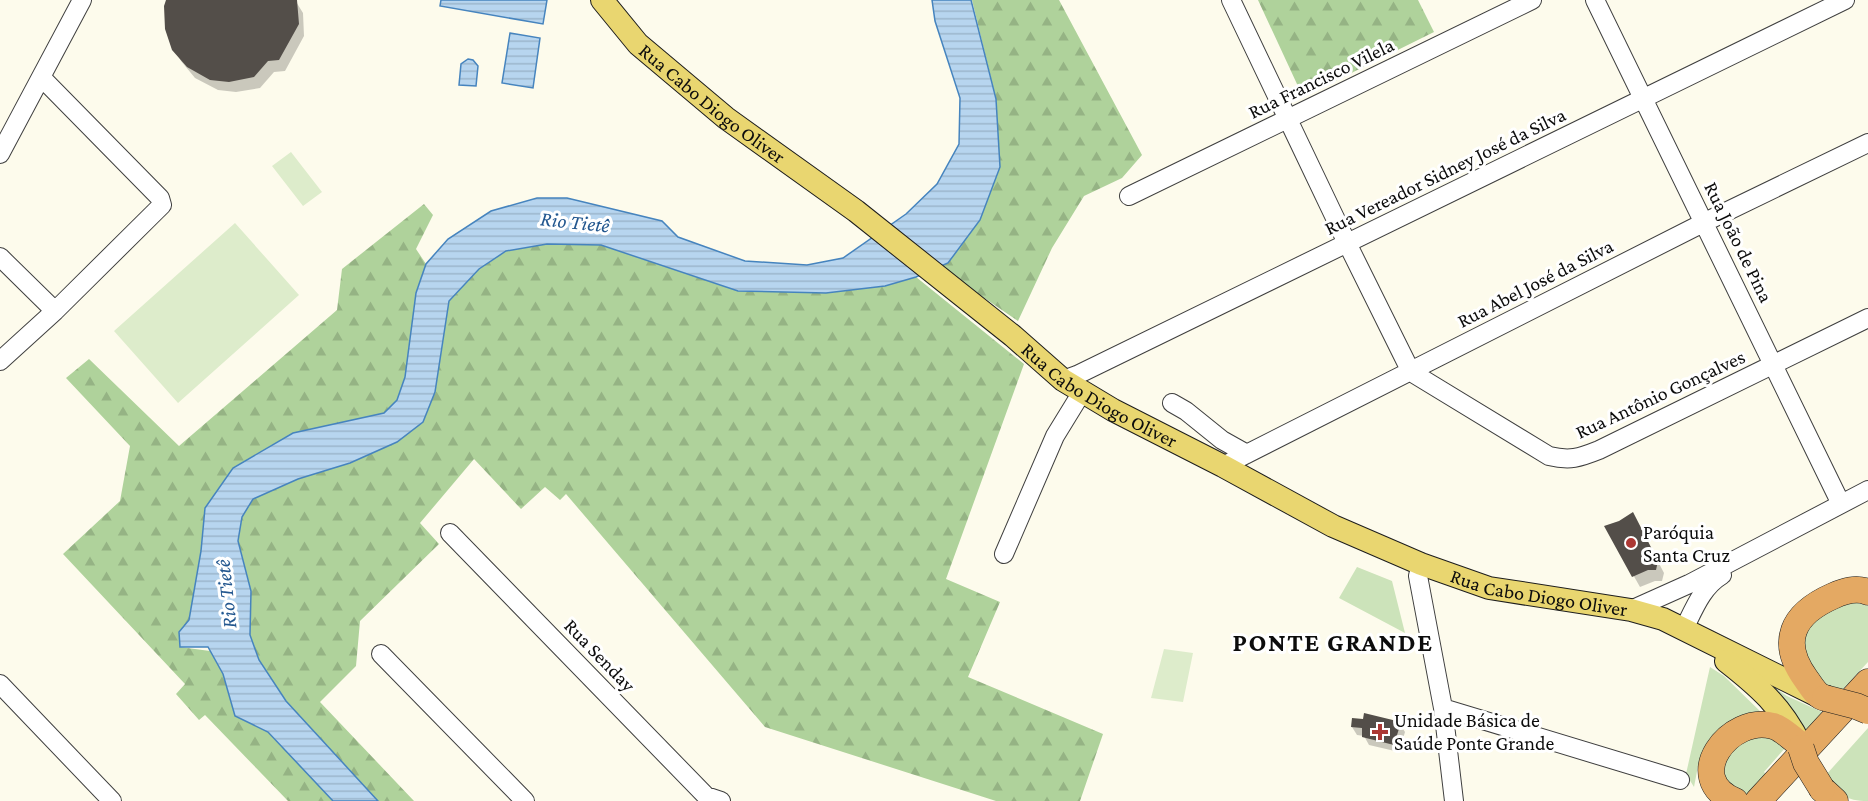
<svg xmlns="http://www.w3.org/2000/svg" width="1868" height="801" viewBox="0 0 1868 801" font-family="'Crimson Pro',serif">
  <style>
    .green { fill: #cce3ba }
    .forest { fill: url(#forest-firs) }
    .pitch { fill: #ddeccb }
    .water { fill: url(#water-rules); stroke: #4684be; stroke-width: 1.5 }
    .shadow { fill: #0003 }
    .building { fill: #534e49 }
    .lines { fill: none; stroke-linecap: round; stroke-linejoin: round }
    .minor-casing { stroke: #3f3f3f; stroke-width: 20 }
    .major-casing { stroke: #1d1d1d; stroke-width: 24 }
    .highway-casing { stroke: #1d1d1d; stroke-width: 27 }
    .minor { stroke: #fff; stroke-width: 18 }
    .major { stroke: #e9d670; stroke-width: 22 }
    .highway { stroke: #e4a963; stroke-width: 26 }
    .highway-bridge-casing { stroke: #1d1d1d; stroke-width: 27; stroke-linecap: butt }
    .highway-bridge { stroke: #e4a963; stroke-width: 26 }
    .poi-dot { fill: #ac3834; stroke: #fff; stroke-width: 2 }
    .labels { text-anchor: middle; dominant-baseline: central; stroke-width: 6; stroke-linejoin: round; paint-order: stroke }
    .street-label { font-size: 20px; fill: #0c0c0c; stroke: #fff }
    .poi-label { font-size: 20px; fill: #0c0c0c; stroke: #fff; text-anchor: start }
    .water-label { font-size: 21px; font-style: italic; fill: #23578f; stroke: #fff }
    .district-label { font-size: 26px; font-weight: bold; letter-spacing: 1.5px; fill: #0c0c0c; stroke: #fff }
  </style>
  <defs>
    <pattern id="forest-firs" width="22" height="20" patternUnits="userSpaceOnUse" patternTransform="scale(1.5)"><rect width="22" height="20" fill="#afd29b"/><path d="M5 1l3.5 6h-7zM16 11l3.5 6h-7z" fill="#95b384"/></pattern>
    <pattern id="water-rules" width="6" height="5" patternUnits="userSpaceOnUse" patternTransform="scale(1.5)"><rect width="6" height="5" fill="#b7d5ef"/><path d="M0 2.5h6" fill="none" stroke="#9cb6cc"/></pattern>
  </defs>
  <rect width="100%" height="100%" fill="#fdfbec"/>
  <path class="green" d="M1357 567 1392 581 1405 633 1339 598Z
    M1854 602 1868 606V662L1842 690 1825 685 1805 673 1800 632 1834 606Z
    M1733 660 1787 696 1822 712 1802 736Z
    M1710 667 1724 676 1765 716 1703 753 1698 766 1694 787 1686 774Z
    M1868 728V801C1846 801 1836 794 1825 776Z
    M1763 731 1786 747 1764 772 1770 778 1755 794 1744 797 1724 789 1720 757Z"/>
  <path class="forest" d="M972 0H1059L1142 155 1122 178 1084 196 1052 248 1018 321 939 267 996 99Z
    M1258 0H1418L1434 32 1303 97Z
    M424 204 433 215 416 249 426 264 416 293 405 377 397 400 384 413 293 433 205 508 201 551 189 620 179 632 180 647 210 651 223 674 235 716 268 732 333 801H288L205 715 199 720 176 694 185 684 63 554 120 501 130 446 66 378 89 359 179 446 337 310 342 269Z
    M547 244 601 245 738 291 826 293 885 286 916 277 1024 364 946 579 1000 602 968 677 1103 734 1080 801H996L765 727 566 494 560 500 545 487 521 509 474 459 420 523 439 544 360 621 356 666 320 702 414 801H378L286 701 259 660 250 635 251 591 238 541 242 517 253 499 298 479 350 463 397 442 423 422 435 392 449 301 479 269 506 251Z"/>
  <path class="pitch" d="M291 152 322 192 303 206 272 166Z
    M235 223 299 295 178 403 114 331Z
    M1164 649 1193 653 1183 702 1151 698Z"/>
  <path class="water" d="M441 0H547L543 24 440 6Z
    M932 0H971L996 99 1000 167 980 220 948 263 916 277 885 286 826 293 738 291 601 245 547 244 506 251 479 269 449 301 435 392 423 422 397 442 350 463 298 479 253 499 242 517 238 541 251 591 250 635 259 660 286 701 378 801H333L268 732 235 716 223 674 208 647H180L179 632 189 620 201 551 205 508 233 468 293 433 384 413 397 400 405 377 416 293 426 264 448 239 491 211 537 198H567L662 221 678 237 745 261 807 265 843 258 906 214 937 184 959 144 960 98 935 21Z
    M510 33 540 38 533 88 502 83Z
    M468 59 473 60 478 66 476 86 459 85 461 64Z"/>
  <path class="shadow" d="M168 0H295L303 13 304 36 285 71 274 72 260 88 236 92 218 90 195 78 181 61 174 49Z
    M1639 525 1664 573 1662 581H1655L1640 587 1606 527Z
    M1400 724 1405 732 1399 752 1369 745 1364 736 1357 735 1352 727Z"/>
  <path class="building" d="M166 0H297L299 24 279 60 268 61 254 77 229 82 210 80 187 67 172 50 165 29 164 6Z
    M1633 512 1658 561 1656 570H1648L1632 577 1604 526 1619 521Z
    M1364 713 1401 722 1394 745 1362 737V728L1351 727 1352 718 1363 719Z"/>
  <g class="lines">
    <g class="minor-casing">
      <path id="minor" d="M1231 0 1347 243 1411 372
        M1595 0 1841 504
        M0 154 82 0
        M1129 196 1532 0
        M0 257 55 311
        M0 361 55 311 162 205 160 198 42 78
        M1411 372 1549 456C1570 461 1579 458 1599 450L1868 318
        M1063 380 1077 375 1845 0
        M1172 403 1186 411 1222 440 1247 454
        M1223 466 1705 222 1868 143
        M450 533 706 796 721 801
        M1004 554 1055 436 1082 392
        M1421 564 1418 576 1443 708 1454 801
        M1631 610 1689 584 1868 490
        M1684 629C1694 609 1702 587 1722 575
        M381 654 525 801
        M0 684 112 801
        M1443 708 1680 780"/>
    </g>
    <g class="major-casing">
      <g id="major">
        <path id="s1" d="M602 0 638 44 726 118 856 211 1013 336 1063 380 1113 410 1223 466 1333 526 1421 564 1489 588 1631 610 1663 619 1818 696"/>
        <path d="M1726 661C1758 686 1782 707 1800 744"/>
      </g>
    </g>
    <g class="highway-casing">
      <path id="highway" d="M1825 698C1816 696 1812 687 1806 679 1779 642 1792 614 1833 596 1844 591 1856 587 1868 592
        M1822 789 1835 801
        M1735 801C1681 778 1730 714 1773 726 1782 728 1792 739 1800 744L1801 748
        M1758 801 1868 682"/>
    </g>
    <use href="#minor" class="minor"/>
    <use href="#major" class="major"/>
    <use href="#highway" class="highway"/>
    <g class="highway-bridge-casing">
      <path id="highway-bridge" d="M1825 698 1856 706 1868 711
        M1801 748 1806 763 1822 789"/>
    </g>
    <use href="#highway-bridge" class="highway-bridge"/>
  </g>
  <g class="poi-dot">
    <circle cx="1631" cy="543" r="6"/>
    <path d="M1377 723h6v6h6v6h-6v6h-6v-6h-6v-6h6z"/>
  </g>
  <g class="labels">
    <g class="street-label">
      <text transform="translate(1321 78) rotate(-26)">Rua Francisco Vilela</text>
      <text stroke="none"><textPath href="#s1" startOffset="152">Rua Cabo Diogo Oliver</textPath></text>
      <text transform="translate(1445 171) rotate(-26)">Rua Vereador Sidney José da Silva</text>
      <text transform="translate(1739 242) rotate(64)">Rua João de Pina</text>
      <text transform="translate(1535 283) rotate(-27)">Rua Abel José da Silva</text>
      <text stroke="none"><textPath href="#s1" startOffset="638">Rua Cabo Diogo Oliver</textPath></text>
      <text transform="translate(1660 394) rotate(-25)">Rua Antônio Gonçalves</text>
      <text stroke="none"><textPath href="#s1" startOffset="1124">Rua Cabo Diogo Oliver</textPath></text>
      <text transform="translate(600 655) rotate(46)">Rua Senday</text>
    </g>
    <g class="poi-label">
      <text x="1643" y="532">Paróquia<tspan x="1643" dy="23">Santa Cruz</tspan></text>
      <text x="1394" y="720">Unidade Básica de<tspan x="1394" dy="23">Saúde Ponte Grande</tspan></text>
    </g>
    <g class="water-label">
      <text transform="translate(575 222) rotate(6)">Rio Tietê</text>
      <text transform="translate(226 594) rotate(-96)">Rio Tietê</text>
    </g>
    <g class="district-label">
      <text x="1333" y="642">PONTE GRANDE</text>
    </g>
  </g>
</svg>
